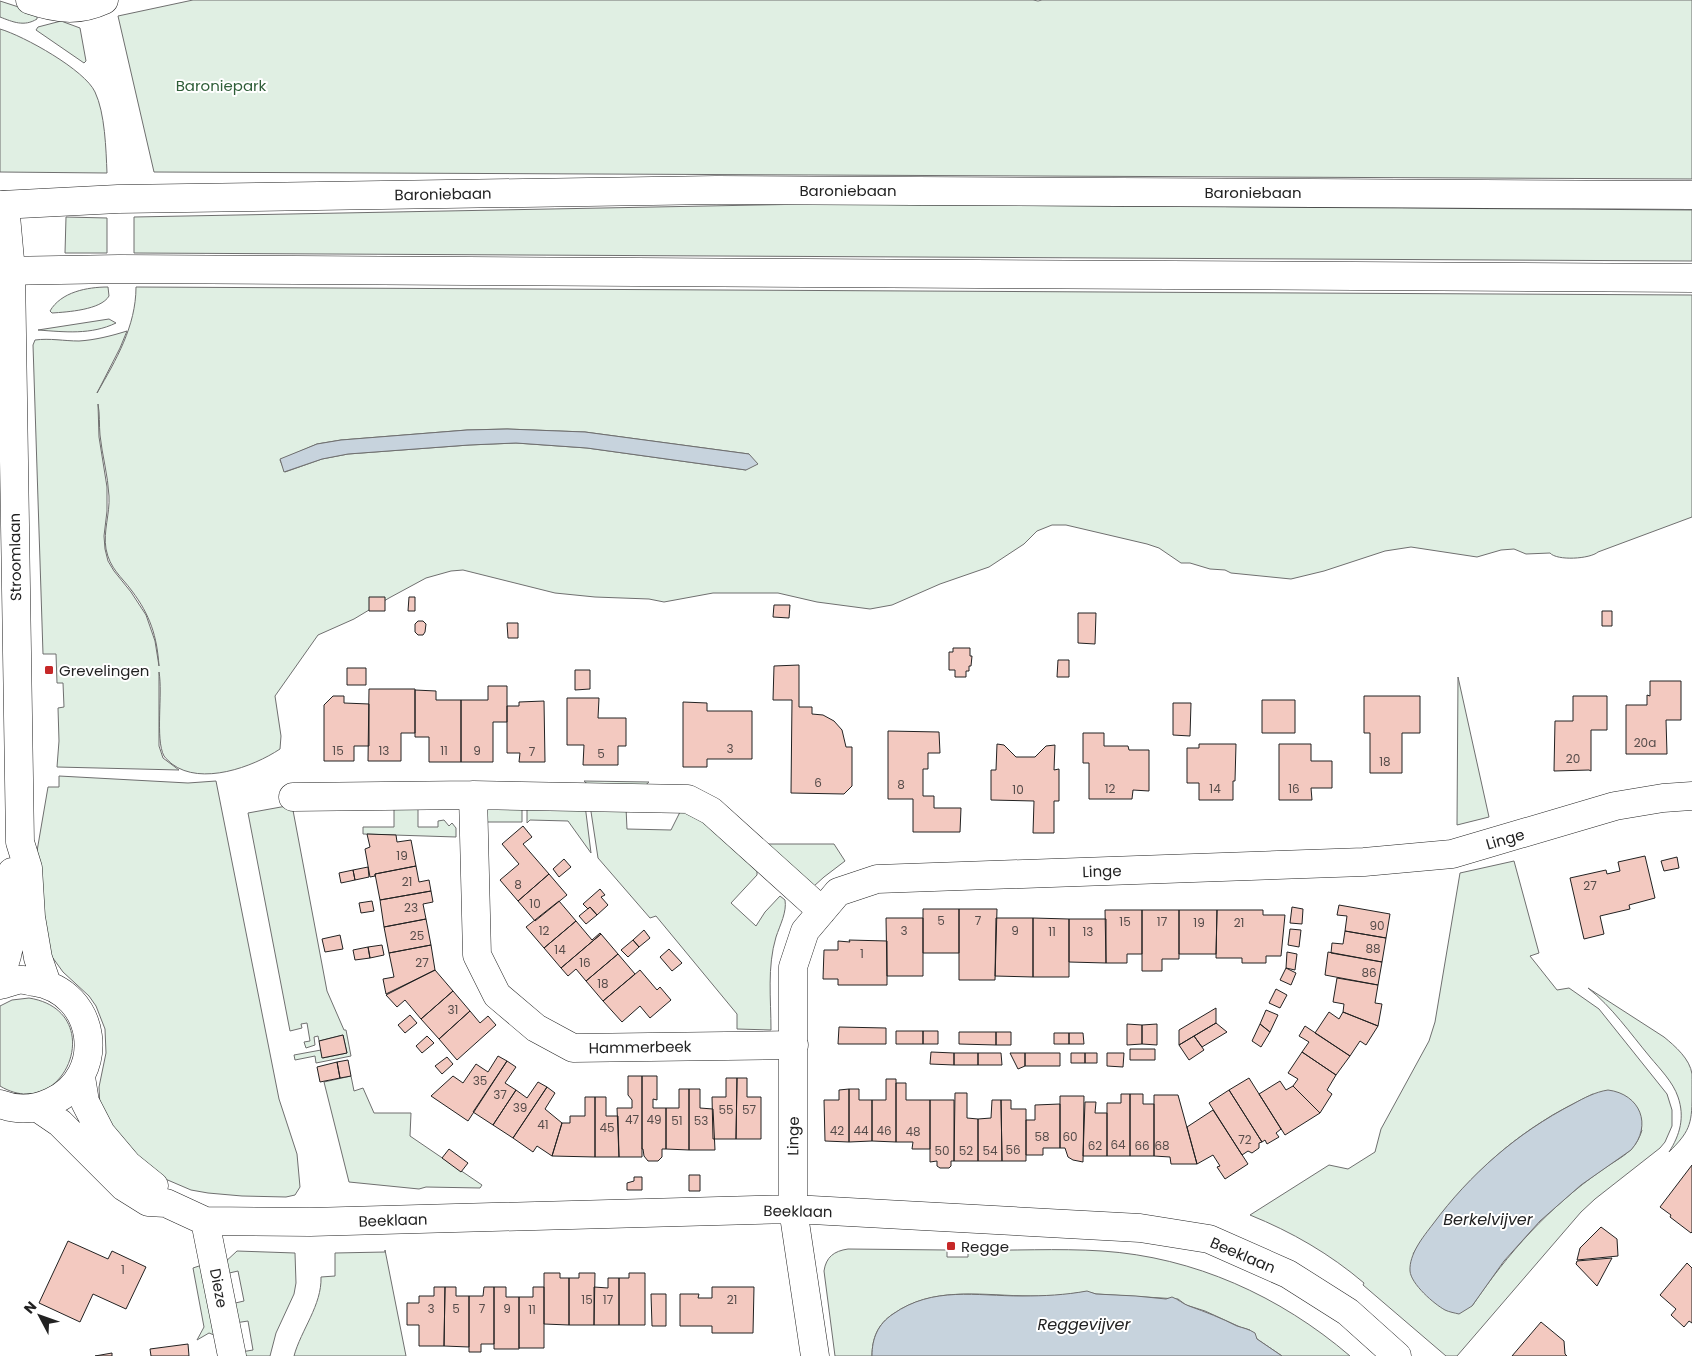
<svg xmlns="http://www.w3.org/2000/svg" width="1692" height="1356" viewBox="0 0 1692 1356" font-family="Poppins,sans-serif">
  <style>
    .green { fill: #e0efe3; stroke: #6f6f6f; fill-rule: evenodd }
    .water { fill: #c7d3dd; stroke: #6f6f6f }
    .building { fill: #f3c9c0; stroke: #222 }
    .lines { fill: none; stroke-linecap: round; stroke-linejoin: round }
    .minor-casing { stroke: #222; stroke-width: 29 }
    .secondary-casing { stroke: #222; stroke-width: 29 }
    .minor { stroke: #fff; stroke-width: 28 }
    .secondary { stroke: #fff; stroke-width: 28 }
    .poi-dot { fill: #c62828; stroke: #fff; stroke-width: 2 }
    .labels { text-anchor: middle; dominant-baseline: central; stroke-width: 4; stroke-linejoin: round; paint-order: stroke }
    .number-label { font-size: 12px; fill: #564c4a }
    .park-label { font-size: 15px; fill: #2f5e38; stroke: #fff }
    .street-label { font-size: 15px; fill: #222; stroke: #fff }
    .poi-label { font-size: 15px; fill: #222; stroke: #fff; text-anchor: start }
    .water-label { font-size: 16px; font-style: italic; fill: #222; stroke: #fff }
  </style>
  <rect width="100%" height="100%" fill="#fff"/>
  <path class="green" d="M193 0H1033L1038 1 1042 0H1692V179L154 172 118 16Z
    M0 1 34 12 37 16V19C24 27 13 22 0 17Z
    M61 21 80 28 86 61 84 63 36 30 38 27Z
    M0 29C24 36 85 70 95 92 105 113 106 149 107 173L0 172Z
    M811 204 1692 210V261L134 253V217Z
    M66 217 107 218V253H65Z
    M108 287 109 296C101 310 67 312 52 313L50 311C61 292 87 287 108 287Z
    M136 287 1692 295V517L1598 552C1590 559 1557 561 1550 553L1526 554 1514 549 1501 550 1477 557 1411 547 1385 551 1324 571 1291 579 1231 573 1225 570 1210 569 1190 563H1181L1159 548 1147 544 1066 525H1052L1037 531 1024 544 989 567 940 584 892 605 870 609 817 602 778 593H713L664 602 649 599 595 597 555 593 463 570 451 571 426 578 389 598 354 619 318 635 275 696 281 736 280 749C253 767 201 786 172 764 170 762 166 759 164 756 155 739 163 694 159 672V746L163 758 179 770 57 767 59 741 58 708 64 707 63 683H57L56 654H43L33 345 35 340C50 338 64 341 79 341 95 340 111 336 127 331L120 348 97 393C116 360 136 326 136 287ZM98 404C100 414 99 425 100 435 102 455 108 475 109 496 110 514 103 531 106 549 110 569 121 576 132 591 150 615 157 636 159 666L155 641 146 615 131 592 114 571 108 561 105 549 104 536 107 511V487L99 437ZM507 429 585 432 749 454 746 470 587 448 516 443 469 445 348 454 322 459 285 472 280 460 317 444 341 440 467 430Z
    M109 319 116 323C91 335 65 332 38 330Z
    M1458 677 1489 817 1457 825Z
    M59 776 188 783 216 781 279 1099 297 1154 300 1187 295 1195 286 1197 242 1196 208 1193 191 1190 163 1178 128 1151 100 1108 99 1087 106 1053 105 1029 96 1006 89 996 63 972 50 954 36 857 48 787H59Z
    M584 781 649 782 640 790 593 789Z
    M489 804H522V822H474Z
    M527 804 585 805 591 853 568 821 530 820 527 823Z
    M292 805 327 991 344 1030H346L351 1056 316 1063 315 1056 295 1060 294 1055 321 1050 323 1058 347 1053 343 1035 319 1041 318 1036 314 1037 315 1045 306 1048 304 1042 310 1041 307 1023 301 1024 302 1028 290 1031 248 813Z
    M590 805 626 808 627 829 671 830 682 808 700 819 757 871V875L731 903 756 926 765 912 780 896 785 900C787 912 780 925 776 937 767 967 771 999 771 1030L737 1029V1014L656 916 650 918 598 858Z
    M394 806H418V827H438V821L444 820 449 826 452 823 456 828V837L363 834V827H394Z
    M762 844H834L845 861 824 877 814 886Z
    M1514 861 1539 953 1530 956 1557 990 1569 988 1599 1009 1667 1094 1672 1110V1126L1665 1142 1660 1148 1595 1199 1581 1212 1457 1356H1446L1363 1285 1364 1283C1330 1254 1292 1232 1250 1215L1329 1165 1348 1169 1375 1152 1381 1129 1429 1041 1435 1022 1460 873ZM1593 1094 1642 1130C1635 1153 1620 1157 1602 1170 1549 1207 1508 1253 1472 1306L1413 1254C1447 1202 1487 1157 1540 1123 1556 1112 1575 1103 1593 1094Z
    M1588 988 1664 1037C1675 1046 1690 1059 1692 1074 1692 1081 1692 1089 1692 1097 1692 1125 1689 1132 1669 1152 1680 1135 1685 1117 1678 1097 1673 1082 1660 1069 1650 1057 1630 1033 1612 1007 1588 988Z
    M29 998C110 1011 65 1125 0 1086V1006L12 1000Z
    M351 1076 354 1091 363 1088 374 1113H411L410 1136 482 1185 480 1188 426 1187 419 1189 349 1182 324 1082Z
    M848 1249 947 1250V1257H968V1250C1012 1251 1057 1248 1102 1251 1194 1257 1280 1296 1350 1356H1282L1257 1339 1250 1330 1240 1327 1205 1311 1186 1305 1178 1299 1096 1294C1083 1290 1076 1294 1063 1295 1052 1296 1042 1296 1032 1296 984 1296 935 1285 893 1314 878 1324 872 1338 872 1356H835L824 1271C826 1257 834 1251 848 1249Z
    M385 1250 406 1356H294C301 1330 322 1305 321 1277L335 1276V1253L385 1252Z
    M237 1251 295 1253 296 1283 294 1294 276 1333 270 1356H242L241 1352 253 1350 248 1321 235 1323 231 1304 244 1301 238 1271 225 1274 223 1264Z
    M202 1265 214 1335 209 1333 197 1340 204 1327 193 1268Z"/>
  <path class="water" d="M507 429 585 432 749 454 758 464 746 470 587 448 516 443 469 445 348 454 322 459 284 472 280 459 317 444 341 440 467 430Z
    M1608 1090C1640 1094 1653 1125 1631 1150L1581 1185 1540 1221 1504 1261 1472 1306 1459 1314C1455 1313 1449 1312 1445 1310 1434 1304 1411 1284 1410 1271 1409 1254 1423 1237 1433 1224 1470 1174 1517 1133 1573 1104 1584 1098 1595 1092 1608 1090Z
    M1087 1291 1096 1294 1136 1296 1166 1299 1172 1297C1178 1299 1183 1304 1189 1306 1206 1312 1221 1318 1237 1326 1243 1328 1249 1329 1255 1333L1257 1339 1282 1356H872C872 1338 878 1324 893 1314 933 1286 976 1296 1022 1296 1044 1296 1065 1295 1087 1291Z"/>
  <path class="building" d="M369 597H385V611H369Z
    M409 597H415V611H408Z
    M774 605H790L789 618 773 617Z
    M1602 611H1612V626H1602Z
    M1078 613H1096L1095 644 1078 643Z
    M418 621H423L426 624 425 632 423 635H418L415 632V624Z
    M507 623H518V638H508Z
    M953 648H970V656H972L971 666H969V671H966V677H955V670H949V652H953Z
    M1058 660H1069V677H1057Z
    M799 665V707H812V714L823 715 834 721 842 730 846 747H852V786L844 794 791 793 792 700H773L774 666Z
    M347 668H366V685H347Z
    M575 670H590V689L575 690Z
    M1650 681H1681V720H1666L1667 754H1626V705H1647V695L1650 696Z
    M488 686H507V722H493V762H461V700H488Z
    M369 689H415V733H401V761H368Z
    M415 690 436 691V700H461V762H429V737H415Z
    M333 696H344V703L369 704V746H354V761H324V705Z
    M1364 696H1420V733H1402V773H1370V733H1364Z
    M1573 696H1607V730H1591V771L1589 770 1554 771 1555 721H1573Z
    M567 698H599L598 718H626V746H618V765H583L584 745H567Z
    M1262 700H1295V733H1262Z
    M544 701 545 762H519L520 753H507V706H519V702Z
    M683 702 707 703V711H752V759H707V767H683Z
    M1173 703H1191L1190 736 1173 735Z
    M888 731 939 732 940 753H928V769H923V796H934V808H961L960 832H913V799H888Z
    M1083 733H1104V746H1128L1129 750H1149V791L1133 790 1132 799H1089V763H1083Z
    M997 744 1004 745 1016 757H1035L1046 746 1055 745 1054 770 1059 769V801H1054V833H1033L1034 801 991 800V770H996Z
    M1199 744H1236L1235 781H1233V800H1199V783H1187V748H1199Z
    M1279 744H1311V761H1332V788H1311L1312 800H1279Z
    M523 826 532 837 523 844 549 874 518 901 500 880 519 864 502 844Z
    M367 834 396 835 397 842 411 840 416 866 375 874V876L370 877 365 849 370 847Z
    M1645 856 1655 898 1629 905 1630 909 1600 916 1604 934 1584 939 1570 878 1606 870 1607 874 1620 871 1618 862Z
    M1677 857 1679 868 1664 871 1661 861Z
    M564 859 571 867 559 877 553 869Z
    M416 866 419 882 429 880 431 891 380 900 375 874Z
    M368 867 369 877 355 880 353 870Z
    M353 870 355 880 341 883 339 873Z
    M549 874 567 895 535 921 518 901Z
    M600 889 605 895 601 897 608 905 597 915 590 907 588 909 583 904Z
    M431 891 433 902 423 904 426 919 384 927 380 900Z
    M372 901 374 911 361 913 359 903Z
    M559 901 576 921 544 948 526 927Z
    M1339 905 1390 914 1386 938 1345 931 1347 916 1337 915Z
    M590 907 597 915 586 924 579 916Z
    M1292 907 1303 909 1302 924 1290 923Z
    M923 909H959V953H923Z
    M959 909H997L995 980H959Z
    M1105 910H1142V954H1127V963H1106Z
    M1142 910H1179V959H1162V971H1142Z
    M1179 910H1217L1216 954H1179Z
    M1217 910H1263V915H1285L1281 956H1266V963H1242V958H1216Z
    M886 918H923V976H887Z
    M996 918H1033V977L995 976Z
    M1033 918 1069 919V977H1033Z
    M426 919 431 945 389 953 384 927Z
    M1069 919H1106V963L1069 962Z
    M576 921 592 940 600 933 601 934 561 968 544 948Z
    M1290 929 1301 930 1299 947 1288 945Z
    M644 930 650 938 639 947 633 940Z
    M1345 931 1386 938 1382 962 1331 953 1332 943 1343 944Z
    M601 934 618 954 586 981 576 969 568 976 561 968Z
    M340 935 343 949 325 952 322 939Z
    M633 940 639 947 628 957 621 950Z
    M849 940 887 941V985H838V979H823L824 950H838V941L850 942Z
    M382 945 384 955 370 958 368 947Z
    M431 945 435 970 386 994 383 979 394 977 389 953Z
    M368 947 370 958 355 960 353 950Z
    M669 949 682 963 672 971 660 957Z
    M1287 952 1297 954 1295 970 1286 968Z
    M1328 952 1382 962 1378 985 1325 975Z
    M618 954 635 974 603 1001 586 981Z
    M1286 968 1296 973 1291 985 1280 980Z
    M435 970 453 991 421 1019 405 1000 397 1007 386 995Z
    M640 970 657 990 660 987 671 1000 650 1018 640 1006 622 1022 603 1001Z
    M1337 978 1378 985 1375 1003 1382 1004 1378 1026 1343 1012 1344 1004 1333 1002Z
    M1276 989 1287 995 1280 1008 1269 1003Z
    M453 991 470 1011 439 1039 421 1019Z
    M1216 1008V1023L1179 1045V1030Z
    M1266 1010 1278 1015 1270 1032 1260 1024Z
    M470 1011 480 1023 488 1016 496 1025 457 1060 439 1039Z
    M1329 1012 1339 1019 1343 1012 1378 1026 1366 1045 1360 1041 1350 1056 1315 1033Z
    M410 1015 417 1023 405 1033 398 1025Z
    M1216 1023 1227 1032 1202 1047 1194 1036Z
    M1127 1024 1142 1025V1044L1127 1045Z
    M1157 1024V1045L1142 1044V1025Z
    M1260 1024 1270 1032 1261 1047 1252 1041Z
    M1305 1026 1350 1056 1336 1075 1302 1052 1309 1042 1299 1036Z
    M839 1027 886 1028V1044H838Z
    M896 1031H923V1044H896Z
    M923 1031H938V1044H923Z
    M959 1032H996V1045L959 1044Z
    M996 1032H1011V1045H996Z
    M1054 1033H1069V1044H1054Z
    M1069 1033H1083L1084 1044H1069Z
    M343 1035 347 1053 322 1058 319 1041Z
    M427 1036 434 1043 422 1053 416 1046Z
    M1194 1036 1204 1050 1189 1060 1179 1045Z
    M1130 1049H1155V1060H1130Z
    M931 1052 954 1053V1065L930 1064Z
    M1302 1052 1336 1075 1327 1090 1332 1094 1320 1113 1293 1086 1298 1079 1288 1073Z
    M954 1053H978V1065H954Z
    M978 1053H1001L1002 1065H978Z
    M1010 1053H1025V1066L1018 1069Z
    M1025 1053H1060V1066H1025Z
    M1071 1053H1085V1063H1071Z
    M1085 1053H1097V1063H1085Z
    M1107 1053H1124L1123 1067 1107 1066Z
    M498 1056 507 1061 468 1121 431 1096 453 1076 463 1083 476 1064 488 1072Z
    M447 1057 453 1064 442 1074 435 1066Z
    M348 1060 351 1076 340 1078 337 1062Z
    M507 1061 516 1067 505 1083 516 1090 493 1125 473 1112Z
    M337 1062 340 1078 320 1082 317 1067Z
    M628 1076H642V1157H619L617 1108H632V1100L628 1095Z
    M642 1076H657V1100L653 1099V1108H666V1149H662V1157L658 1161H648L644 1156 643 1149H642Z
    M726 1078H737L736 1139H713L712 1097H726Z
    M737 1078H747V1097H761V1139H736Z
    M1249 1078 1281 1129 1276 1133 1279 1137 1267 1144 1265 1140 1262 1142 1229 1090Z
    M886 1079H896V1142L872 1141V1100H886Z
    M1280 1081 1286 1090 1293 1086 1320 1113 1285 1135 1259 1094Z
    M538 1082 547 1087 513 1138 493 1125 516 1090 527 1098Z
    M896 1083H906V1100H930V1149H912L913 1142H896Z
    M547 1087 555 1093 545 1109 562 1123 552 1156 537 1146 533 1152 513 1138Z
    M679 1089H689V1150L666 1149V1108H679Z
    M689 1089H700V1108L713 1109 715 1150H689Z
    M849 1089V1142L825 1141 824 1100H839V1090Z
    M849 1089H859V1100H872V1141L849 1142Z
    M1229 1090 1262 1142 1259 1143V1148L1252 1153 1248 1151 1242 1155 1209 1103Z
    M955 1093H967V1118L978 1119V1161H954Z
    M1121 1094H1130V1156H1107V1103H1121Z
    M1130 1094H1143V1104H1154V1156H1130Z
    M1154 1095H1178L1197 1164H1171L1170 1157 1154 1156Z
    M1060 1096H1084L1083 1162 1073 1160 1068 1157 1065 1148H1060Z
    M585 1097H595V1157L552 1156 562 1123H570V1116H585Z
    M595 1097H606V1116H618L619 1157H595Z
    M930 1100H954V1161H951V1166L949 1168H940L937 1166V1161L930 1162Z
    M992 1100H1001L1002 1161H978V1119L991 1118Z
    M1001 1100H1011V1109H1026V1161H1002Z
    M1085 1102H1096L1095 1113H1107V1156H1083Z
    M1060 1104V1148H1043V1155H1026V1120H1035V1105Z
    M1213 1110 1248 1164 1225 1179 1217 1167 1220 1166 1213 1155 1197 1164 1187 1127Z
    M449 1149 468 1163 461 1172 442 1158Z
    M1692 1165V1232L1691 1233 1670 1217 1671 1215 1660 1207Z
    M689 1175H700V1191H689Z
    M634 1177H642V1190H627V1183L634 1181Z
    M1601 1227 1617 1239 1618 1256 1577 1260 1580 1248Z
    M68 1241 108 1259 112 1251 146 1267 126 1309 93 1294 80 1322 39 1303Z
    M1612 1258 1597 1286 1576 1264 1577 1261Z
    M1687 1263 1692 1268V1323L1689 1321 1684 1327 1671 1315 1676 1309 1660 1295Z
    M544 1273H560V1278H569V1325L544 1324Z
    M579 1273H595L594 1325H569V1278H579Z
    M629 1273H645V1325H619V1278H629Z
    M608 1278H619V1325H594V1287L608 1288Z
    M434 1287H445L444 1346H419V1325H407V1303H419V1296H434Z
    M445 1287H456V1296H469V1347L444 1346Z
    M484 1287H494V1344H481V1352H469V1296H483Z
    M494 1287H506V1297H519V1349H494Z
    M533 1287H544V1348H519V1297H533Z
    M712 1287H754L753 1333H712V1326H680V1294H699L698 1298H712Z
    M651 1294H666V1326H652Z
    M1541 1322 1564 1341 1565 1354 1567 1356H1512Z
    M188 1344 189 1356H151L150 1349Z
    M112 1353V1356H95Z"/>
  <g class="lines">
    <g class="minor-casing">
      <path id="minor" d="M30 0C57 9 78 12 104 0
        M5 205 11 271 20 842 28 868 31 917 38 958 47 984
        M473 795 477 955 497 995 536 1028 573 1048 794 1045
        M293 797 473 795 688 799 711 811 822 911
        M0 975C15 944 12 906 12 872
        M0 985C6 984 12 981 18 980 23 979 29 981 34 982 97 991 109 1076 51 1102 34 1110 18 1111 0 1104
        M81 1077 85 1102 101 1133 128 1165 154 1186
        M38 1108 60 1123 124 1187 148 1202 166 1203 205 1221 310 1222 793 1209 1140 1228 1209 1239 1288 1274 1348 1312 1397 1356
        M205 1221 232 1356
        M815 1356 793 1209V967L805 931 838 892 877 879 1364 862 1452 854 1615 806 1663 798 1692 796"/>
    </g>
    <g class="secondary-casing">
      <path id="secondary" d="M0 205 118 199 716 190 1692 195
        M0 271 119 269 1692 278"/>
    </g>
    <use href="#minor" class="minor"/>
    <use href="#secondary" class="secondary"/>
  </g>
  <g class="poi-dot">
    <rect x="44" y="665" width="10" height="10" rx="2.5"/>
    <rect x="946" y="1241" width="10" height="10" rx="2.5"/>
  </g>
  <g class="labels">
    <g class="number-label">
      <text x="1645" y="742">20a</text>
      <text x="730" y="748">3</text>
      <text x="338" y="750">15</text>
      <text x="384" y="750">13</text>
      <text x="444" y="750">11</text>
      <text x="477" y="750">9</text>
      <text x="532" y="751">7</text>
      <text x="601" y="753">5</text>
      <text x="1573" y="758">20</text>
      <text x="1385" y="761">18</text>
      <text x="818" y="782">6</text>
      <text x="901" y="784">8</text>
      <text x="1110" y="788">12</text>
      <text x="1215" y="788">14</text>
      <text x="1294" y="788">16</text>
      <text x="1018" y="789">10</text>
      <text x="402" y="855">19</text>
      <text x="407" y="881">21</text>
      <text x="518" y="884">8</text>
      <text x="1590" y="885">27</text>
      <text x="535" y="903">10</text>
      <text x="411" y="907">23</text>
      <text x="941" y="920">5</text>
      <text x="978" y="920">7</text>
      <text x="1125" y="921">15</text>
      <text x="1162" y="921">17</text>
      <text x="1199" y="922">19</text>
      <text x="1239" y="922">21</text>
      <text x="1377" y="925">90</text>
      <text x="544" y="930">12</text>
      <text x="904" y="930">3</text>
      <text x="1015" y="930">9</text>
      <text x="1052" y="931">11</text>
      <text x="1088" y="931">13</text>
      <text x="417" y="935">25</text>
      <text x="1373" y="948">88</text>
      <text x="560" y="949">14</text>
      <text x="862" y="953">1</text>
      <text x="422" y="962">27</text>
      <text x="585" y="962">16</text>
      <text x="1369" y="972">86</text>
      <text x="603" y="983">18</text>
      <text x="453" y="1009">31</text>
      <text x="480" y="1080">35</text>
      <text x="500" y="1094">37</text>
      <text x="520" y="1107">39</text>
      <text x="726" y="1109">55</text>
      <text x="749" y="1109">57</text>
      <text x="632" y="1119">47</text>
      <text x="654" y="1119">49</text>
      <text x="677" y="1120">51</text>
      <text x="701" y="1120">53</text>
      <text x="543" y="1124">41</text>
      <text x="607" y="1127">45</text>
      <text x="837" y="1130">42</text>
      <text x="861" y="1130">44</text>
      <text x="884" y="1130">46</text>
      <text x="913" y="1131">48</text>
      <text x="1042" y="1136">58</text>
      <text x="1070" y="1136">60</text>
      <text x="1245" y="1139">72</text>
      <text x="1118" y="1144">64</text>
      <text x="1095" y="1145">62</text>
      <text x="1142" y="1145">66</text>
      <text x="1162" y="1145">68</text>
      <text x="1013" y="1149">56</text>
      <text x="942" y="1150">50</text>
      <text x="966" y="1150">52</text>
      <text x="990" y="1150">54</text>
      <text x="123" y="1269">1</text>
      <text x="587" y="1299">15</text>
      <text x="608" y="1299">17</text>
      <text x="732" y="1299">21</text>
      <text x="431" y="1308">3</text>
      <text x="456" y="1308">5</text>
      <text x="482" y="1308">7</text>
      <text x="507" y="1308">9</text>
      <text x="532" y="1309">11</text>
    </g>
    <g class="park-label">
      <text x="221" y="85">Baroniepark</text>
    </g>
    <g class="street-label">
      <text x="848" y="190">Baroniebaan</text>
      <text x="1253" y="192">Baroniebaan</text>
      <text transform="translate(443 194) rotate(-1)">Baroniebaan</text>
      <text transform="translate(15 557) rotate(-91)">Stroomlaan</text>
      <text transform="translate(1505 839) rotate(-16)">Linge</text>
      <text transform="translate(1102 871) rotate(-2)">Linge</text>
      <text transform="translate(640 1047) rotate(-1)">Hammerbeek</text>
      <text transform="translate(793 1136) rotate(-89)">Linge</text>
      <text transform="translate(798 1211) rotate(1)">Beeklaan</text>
      <text transform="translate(393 1220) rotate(-2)">Beeklaan</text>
      <text transform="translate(1243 1255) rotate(23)">Beeklaan</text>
      <text transform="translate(219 1288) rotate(79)">Dieze</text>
    </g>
    <g class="poi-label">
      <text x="59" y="670">Grevelingen</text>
      <text x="961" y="1246">Regge</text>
    </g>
    <g class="water-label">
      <text x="1488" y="1219">Berkelvijver</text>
      <text x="1084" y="1324">Reggevijver</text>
    </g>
  </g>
  <g transform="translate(40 1316) rotate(311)" stroke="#ffffff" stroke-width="4" paint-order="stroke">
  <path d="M0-4L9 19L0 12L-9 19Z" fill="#222222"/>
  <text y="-8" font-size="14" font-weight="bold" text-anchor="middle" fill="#222222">N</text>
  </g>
</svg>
